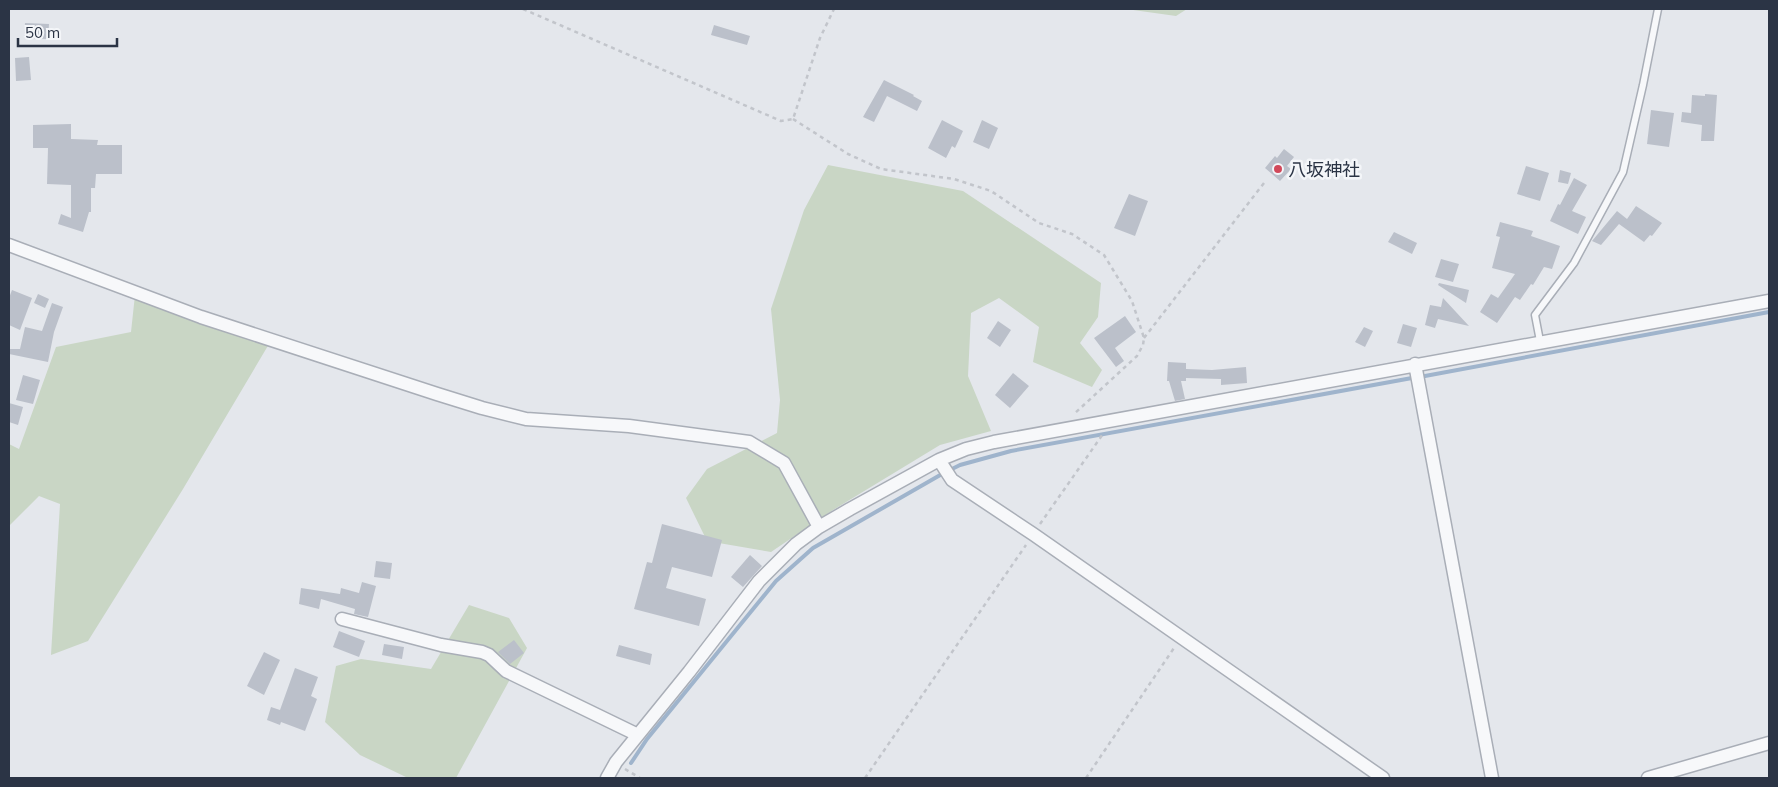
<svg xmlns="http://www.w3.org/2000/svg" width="1778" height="787" viewBox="0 0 1778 787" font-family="Mulish,'Noto Sans JP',sans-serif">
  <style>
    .green { fill: #c9d6c5 }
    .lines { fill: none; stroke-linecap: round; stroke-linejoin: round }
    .stream { stroke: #9fb4cc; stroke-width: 4 }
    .building { fill: #bbc0ca }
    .service-casing { stroke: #a9aeb7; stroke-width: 9 }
    .minor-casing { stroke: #a9aeb7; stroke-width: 15 }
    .path { stroke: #c2c5cb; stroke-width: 2.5; stroke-dasharray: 4 4; stroke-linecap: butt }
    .service { stroke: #f7f8fa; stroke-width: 6 }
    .minor { stroke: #f7f8fa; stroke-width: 12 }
    .poi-dot { fill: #d1495b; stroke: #f4f6f9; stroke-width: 2 }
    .labels { text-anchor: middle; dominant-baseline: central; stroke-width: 5; stroke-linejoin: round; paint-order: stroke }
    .poi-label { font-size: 18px; fill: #2b3445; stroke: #f4f6f9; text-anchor: start }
  </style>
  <rect width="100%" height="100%" fill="#e4e7ec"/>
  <path class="green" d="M1126 9H1187L1176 16Z
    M828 165 963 191 1101 283 1098 317 1080 343 1102 370 1092 387 1033 362 1039 327 999 298 971 313 968 376 991 431 940 445 833 510 771 552 707 541 686 498 707 469 777 433 780 400 771 309 804 210Z
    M135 295 269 344 183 489 88 641 51 655 60 504 39 496 9 526V444L19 449 56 347 131 332Z
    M469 605 509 618 527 648 456 778H408L360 755 325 722 336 666 361 659 431 669Z"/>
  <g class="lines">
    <path class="stream" d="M1425 376 1769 312
      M631 763 647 739 776 581 813 548 942 474 960 465 1011 451 1412 378"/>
  </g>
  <path class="building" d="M25 23 49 24 48 39 24 38Z
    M714 25 750 36 747 45 711 35Z
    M29 57 31 80 16 81 15 58Z
    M884 80 914 95 913 96 922 101 917 111 887 96 874 122 863 117Z
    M1705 94 1717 95 1714 141H1701L1702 125 1681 122 1682 112 1691 113 1692 95 1705 96Z
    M1651 110 1674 113 1669 147 1647 144Z
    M942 120 963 131 955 148 952 146 946 158 928 148Z
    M982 120 998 128 989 149 973 142Z
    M71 124V139L98 140 97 145H122V174H96L95 188H91V212H89L83 232 58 224 61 214 71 218V185L47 184 48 148H33V125Z
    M1284 149 1294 157 1287 166 1291 169 1280 181 1265 168 1275 156 1277 158Z
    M1526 166 1549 173 1540 201 1517 194Z
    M1560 170 1571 173 1568 184 1558 182Z
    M1574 178 1587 185 1572 211 1586 217 1578 234 1550 221 1558 204 1560 205Z
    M1129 194 1148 201 1135 236 1114 228Z
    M1636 206 1662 223 1652 236 1650 235 1644 242 1619 224 1601 245 1592 241 1617 211 1627 219Z
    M1500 222 1533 231 1531 236 1560 246 1552 269 1544 267 1533 285 1531 284 1520 300 1515 297 1497 323 1480 312 1491 294 1498 298 1515 274 1492 268 1500 237 1496 236Z
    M1394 232 1417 243 1412 254 1388 242Z
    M1441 259 1459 264 1453 282 1435 277Z
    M1439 283 1469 290 1466 303 1438 285Z
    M12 290 32 298 20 330 9 325V298Z
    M38 294 49 299 45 308 34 303Z
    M1443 298 1469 326 1438 319 1435 328 1425 325 1430 305 1441 307Z
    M52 303 63 307 54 332 48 362 9 354V349H20L25 327 42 331Z
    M1125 316 1136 332 1115 348 1124 361 1116 367 1094 338Z
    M998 321 1011 330 1000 347 987 338Z
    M1403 324 1417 328 1411 347 1397 343Z
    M1364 327 1373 331 1365 347 1355 342Z
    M1168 362 1186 363V369L1212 370 1246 367 1247 383 1221 385V379L1186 378V381H1181L1185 399 1175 401 1169 381H1167Z
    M1013 373 1029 386 1010 408 995 395Z
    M23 375 40 380 33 404 16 400Z
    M9 403 23 407 18 425 9 422Z
    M662 524 722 540 712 577 672 567 666 588 706 599 699 626 634 609 647 562 652 563Z
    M750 555 762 566 743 587 731 577Z
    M376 561 392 563 390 579 374 577Z
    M362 582 376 586 368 617 354 614 355 609 321 599 319 609 299 604 301 588 340 594 341 588 359 593Z
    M339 631 365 641 359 657 333 647Z
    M514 640 524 653 510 664 498 652Z
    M384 644 404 647 402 659 382 655Z
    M619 645 652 654 650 665 616 656Z
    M264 652 280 660 264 695 247 686Z
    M295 668 318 677 311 696 317 699 305 731 281 722 280 725 267 720 271 707 280 710Z"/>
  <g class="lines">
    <g class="service-casing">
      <path id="service" d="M1540 341 1535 315 1574 263 1623 172 1643 85 1658 9"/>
    </g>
    <g class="minor-casing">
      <path id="minor" d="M9 245 201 317 437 394 482 408 526 419 629 426 749 442 784 463 819 527
        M1415 364 1492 778
        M939 460 952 480 1033 534 1383 778
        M342 619 441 645 482 652 489 655 506 671 638 735
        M607 778 616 762 689 672 759 581 796 544 819 527 850 509 939 460 966 449 994 442 1769 301
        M1648 778 1769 743"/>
    </g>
    <path class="path" d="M523 9 781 121 793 119 820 38 834 9
      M793 119 848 154 881 169 954 179 991 191 1039 223 1072 234 1104 255 1132 301 1144 338 1143 345 1137 356 1074 414
      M1144 338 1264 183
      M1040 524 1103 434
      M625 769 640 778
      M865 778 1026 545
      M1086 778 1174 648"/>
    <use href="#service" class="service"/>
    <use href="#minor" class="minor"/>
  </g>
  <circle class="poi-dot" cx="1278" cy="169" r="5"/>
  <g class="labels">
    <g class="poi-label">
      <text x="1288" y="169">八坂神社</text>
    </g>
  </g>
  <rect width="1778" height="787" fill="none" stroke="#2b3445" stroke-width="20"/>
  <path d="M18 38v8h99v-8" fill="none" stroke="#2b3445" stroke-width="2.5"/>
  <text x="25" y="38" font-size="15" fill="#2b3445" stroke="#f4f6f9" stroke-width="4" paint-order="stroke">50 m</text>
</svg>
